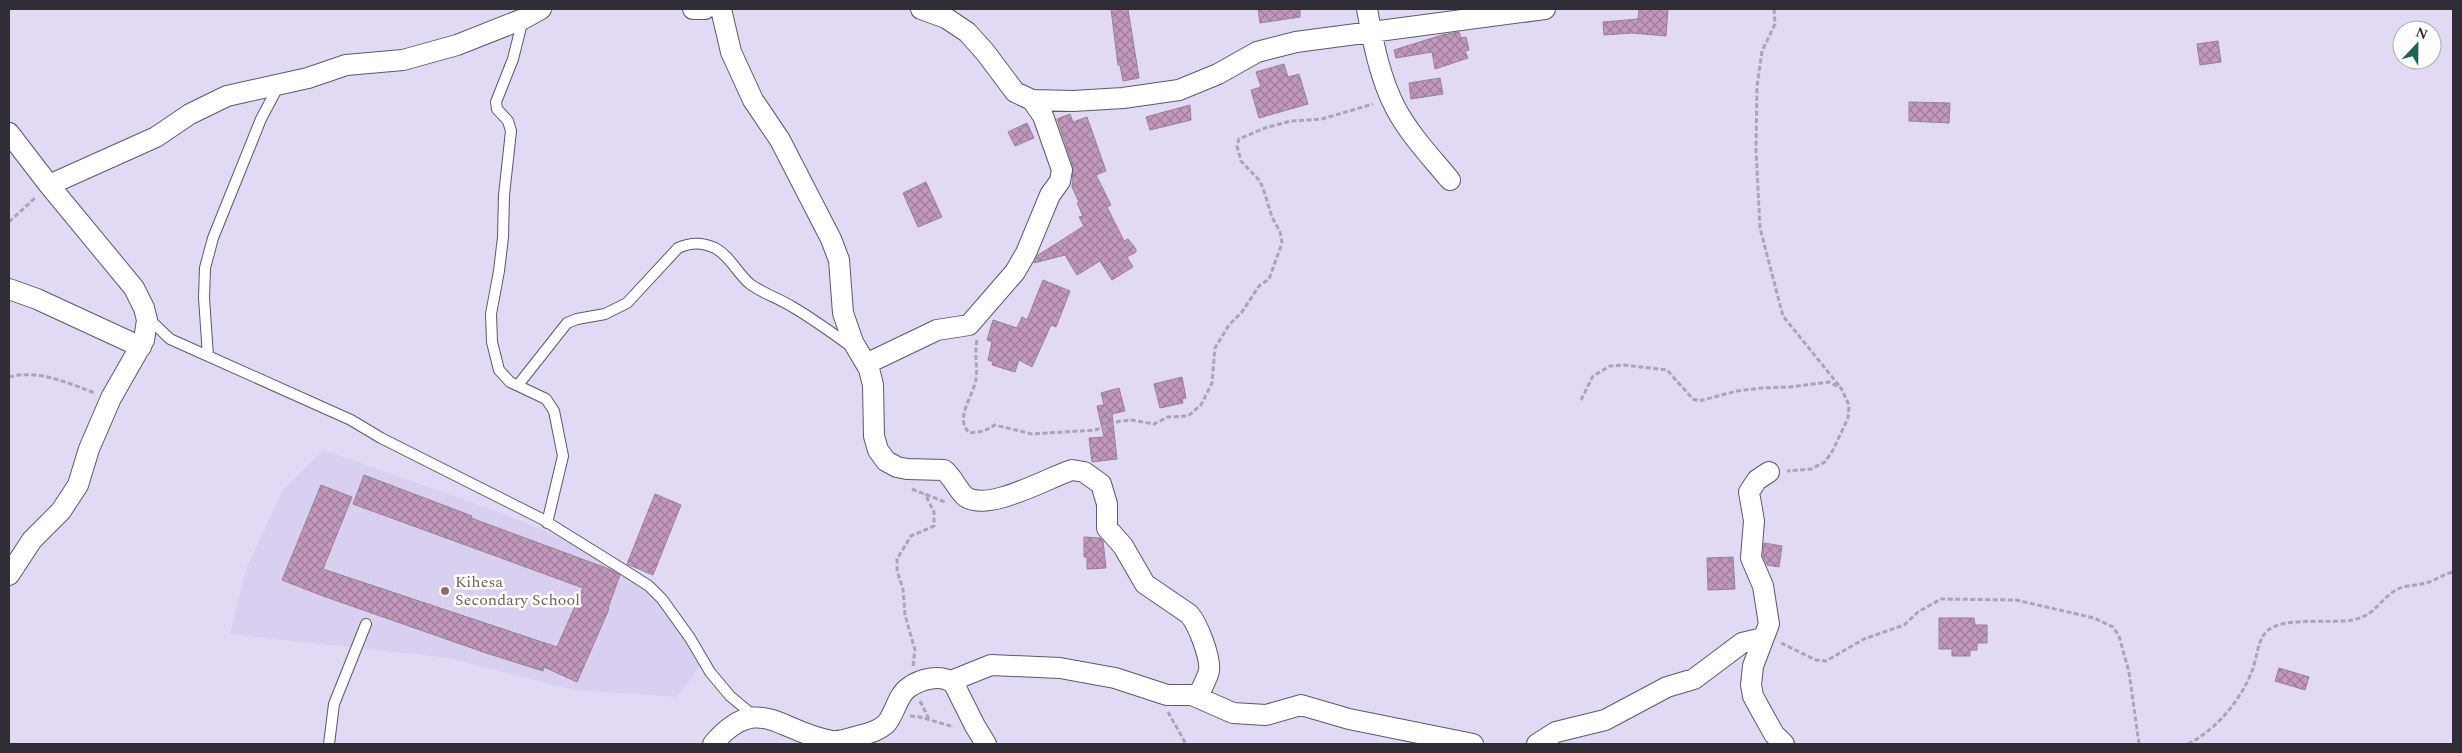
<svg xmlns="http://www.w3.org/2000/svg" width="2462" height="753" viewBox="0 0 2462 753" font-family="Spectral,serif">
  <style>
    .built { fill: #d9cff0 }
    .building { fill: url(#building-cross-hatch); stroke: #978294 }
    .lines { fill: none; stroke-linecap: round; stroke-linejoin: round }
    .service-casing { stroke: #5e576d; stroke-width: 12 }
    .minor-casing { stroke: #5e576d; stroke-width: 22 }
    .path { stroke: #aaa4b9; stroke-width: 3; stroke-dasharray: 5 2.5; stroke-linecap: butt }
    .service { stroke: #fff; stroke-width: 10 }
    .minor { stroke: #fff; stroke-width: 20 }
    .education-dot { fill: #8d6e63; stroke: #fff; stroke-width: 2 }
    .labels { text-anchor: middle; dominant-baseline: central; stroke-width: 5; stroke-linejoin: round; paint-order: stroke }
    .education-label { font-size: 16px; fill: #785e54; stroke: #fff; text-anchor: start }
  </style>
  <defs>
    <pattern id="building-cross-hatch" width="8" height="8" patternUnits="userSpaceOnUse" patternTransform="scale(1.25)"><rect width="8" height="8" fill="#c298bd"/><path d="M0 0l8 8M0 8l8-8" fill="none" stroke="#9e7c9a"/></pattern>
  </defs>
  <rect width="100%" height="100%" fill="#e2daf4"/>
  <path class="built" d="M324 450 493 510 628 565 669 615 700 666 677 697 573 690 448 658 230 634 247 567 283 490Z"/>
  <path class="building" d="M1111 9H1128L1139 78 1123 81 1120 65H1118Z
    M1258 9H1300V17L1260 23Z
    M1639 9H1668L1666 36 1632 33 1604 35 1603 22 1638 19Z
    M1459 32 1461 38 1466 37 1469 50 1465 51 1468 58 1435 69 1432 52 1396 58 1394 50 1442 35Z
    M2218 41 2221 62 2200 65 2197 44Z
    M1284 64 1288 77 1299 74 1308 104 1259 118 1251 90 1261 87 1256 72Z
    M1440 78 1443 94 1411 99 1409 83Z
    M1909 102 1950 103 1949 123 1909 121Z
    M1190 105 1191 120 1150 130 1146 117Z
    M1070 114 1073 122 1087 117 1106 171 1096 175 1111 205 1107 207 1124 241 1128 239 1136 249V252L1127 257 1133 267 1112 280 1100 261 1077 275 1065 255 1034 263 1038 255 1084 226 1079 217 1083 216 1077 203 1079 202 1072 187 1073 166 1057 119Z
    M1027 123 1034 138 1015 146 1008 132Z
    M926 182 942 217 918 227 903 193Z
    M1043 280 1070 291 1056 327 1051 325 1032 367 1019 360 1015 372 992 365 993 362 988 360 992 342 987 340 993 320 1017 328 1022 317 1027 320Z
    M1182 377 1186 398 1182 399 1183 403 1160 408 1154 384Z
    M1119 388 1125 411 1112 414 1117 459 1092 462 1089 438 1104 437 1097 406 1104 405 1101 393Z
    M364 475 472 516 471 518 609 569 620 575 608 608 609 609 577 682 544 667 543 671 486 653 323 596 282 580 321 485 352 497 323 569 557 647 583 588 353 504Z
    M655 494 681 505 653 575 627 564Z
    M1084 537 1100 538 1103 541 1106 568 1087 569V557H1084Z
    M1764 543 1782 546 1779 567 1767 565 1763 556Z
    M1733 557 1735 589 1708 590 1707 558Z
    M1939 618H1974L1975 625H1987V643H1977V650H1970V656H1952V649H1939Z
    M2279 668 2309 677 2305 690 2275 681Z"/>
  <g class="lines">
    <g class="service-casing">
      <path id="service" d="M523 19 513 59 496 102 497 109 508 121 511 131 504 195 503 237 499 271 491 314 492 342 499 370 510 382 546 399 554 411 563 456 547 523
        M148 318 170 339 351 420 381 438 542 519 624 570 649 586 662 599 690 638 710 672 730 696 754 716
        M208 356 204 298 205 268 213 238 261 119 279 85
        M518 385 567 323 577 319 605 314 627 303 678 248C691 242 702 242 715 248 730 256 737 273 750 284 762 293 778 298 791 306 812 318 832 333 852 347
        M329 744 334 704 366 624"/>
    </g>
    <g class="minor-casing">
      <path id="minor" d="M693 9H705
        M721 9 731 52 753 100 780 140 831 239 839 260 843 313 853 342 869 369 873 385 874 436 878 450 886 461 897 467 907 469 944 470C953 477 958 491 966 497 989 512 1047 478 1072 470L1084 472 1101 484 1107 504V528L1123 546 1145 584 1189 614C1198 624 1211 658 1209 671 1207 679 1201 689 1198 697
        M921 9 946 18 967 32 985 52 1015 92 1032 100 1073 101 1123 98 1179 90 1218 74 1257 52 1296 42 1545 9
        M1367 9C1373 42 1380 79 1396 109 1410 135 1431 157 1450 180
        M9 133 49 185 134 288 144 308 147 320 144 340 111 398 89 449 78 485 61 511 32 540 9 575
        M49 185 156 137 190 114 227 96 308 78 346 65 403 60 457 45 523 19 541 9
        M9 289 37 299 141 347
        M866 364 937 330 969 325 1015 272 1026 253 1050 195 1060 181 1062 170 1043 116 1032 100
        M1769 472 1757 480 1749 492 1754 521 1751 558 1763 586 1769 624 1753 666 1751 685 1753 696 1760 709 1774 734 1784 744
        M951 681 991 665 1060 668 1115 678 1167 695H1192L1233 713 1266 715 1301 705 1349 719 1473 744
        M713 744C758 691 779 732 832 741 840 742 851 738 858 736 868 734 878 731 886 724 895 714 897 696 908 688 920 679 942 673 954 684L975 726 986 744
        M1537 744 1556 732 1605 720 1667 687 1694 679 1742 643 1763 638"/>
    </g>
    <path class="path" d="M1774 9 1775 24 1762 51 1757 86 1756 149 1760 228 1783 316 1841 388
      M9 222 36 197
      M977 340C974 355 978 367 976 379 974 395 953 420 970 433L984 431 995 425 1032 434 1095 430 1120 421 1131 420 1154 424 1168 417 1188 416 1201 405 1212 383 1215 348 1229 325 1242 312 1259 286 1269 279 1282 243 1280 232 1272 217 1263 188 1259 180 1241 161 1237 146 1239 139 1265 128 1291 121 1322 119 1373 104
      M9 377C38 369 68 383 95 393
      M1581 400 1593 376 1610 366 1624 365 1667 370 1693 399 1699 401 1737 391 1761 388 1790 387 1829 382 1841 388 1849 405 1848 418 1833 450 1825 462 1811 469 1787 471
      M912 489 945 502
      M1781 643 1816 660 1826 661 1864 639 1904 625 1918 612 1941 599 2016 600 2094 618 2113 627 2119 636 2129 672 2139 744
      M913 666 915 650 905 615 903 589 897 571V559L911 536 934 526V512L925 494
      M920 701 929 719
      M1168 712 1186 744
      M910 716 920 717 954 727
      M2188 744C2217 729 2240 701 2252 671 2257 659 2257 641 2267 631 2284 616 2330 624 2353 620 2376 615 2378 601 2396 590 2404 585 2416 586 2425 583 2435 581 2443 574 2453 572"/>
    <use href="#service" class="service"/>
    <use href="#minor" class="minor"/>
  </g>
  <circle class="education-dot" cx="445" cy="591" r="5"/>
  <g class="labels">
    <g class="education-label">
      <text x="455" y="582">Kihesa<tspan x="455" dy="18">Secondary School</tspan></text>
    </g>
  </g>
  <rect width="2462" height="753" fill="none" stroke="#302d37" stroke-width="20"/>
  <g transform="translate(2417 45) rotate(22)"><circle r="24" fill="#ffffff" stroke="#acabaf"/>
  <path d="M0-4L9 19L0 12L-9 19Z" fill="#1e6559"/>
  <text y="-8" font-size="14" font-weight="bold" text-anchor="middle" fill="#302d37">N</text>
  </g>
</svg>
